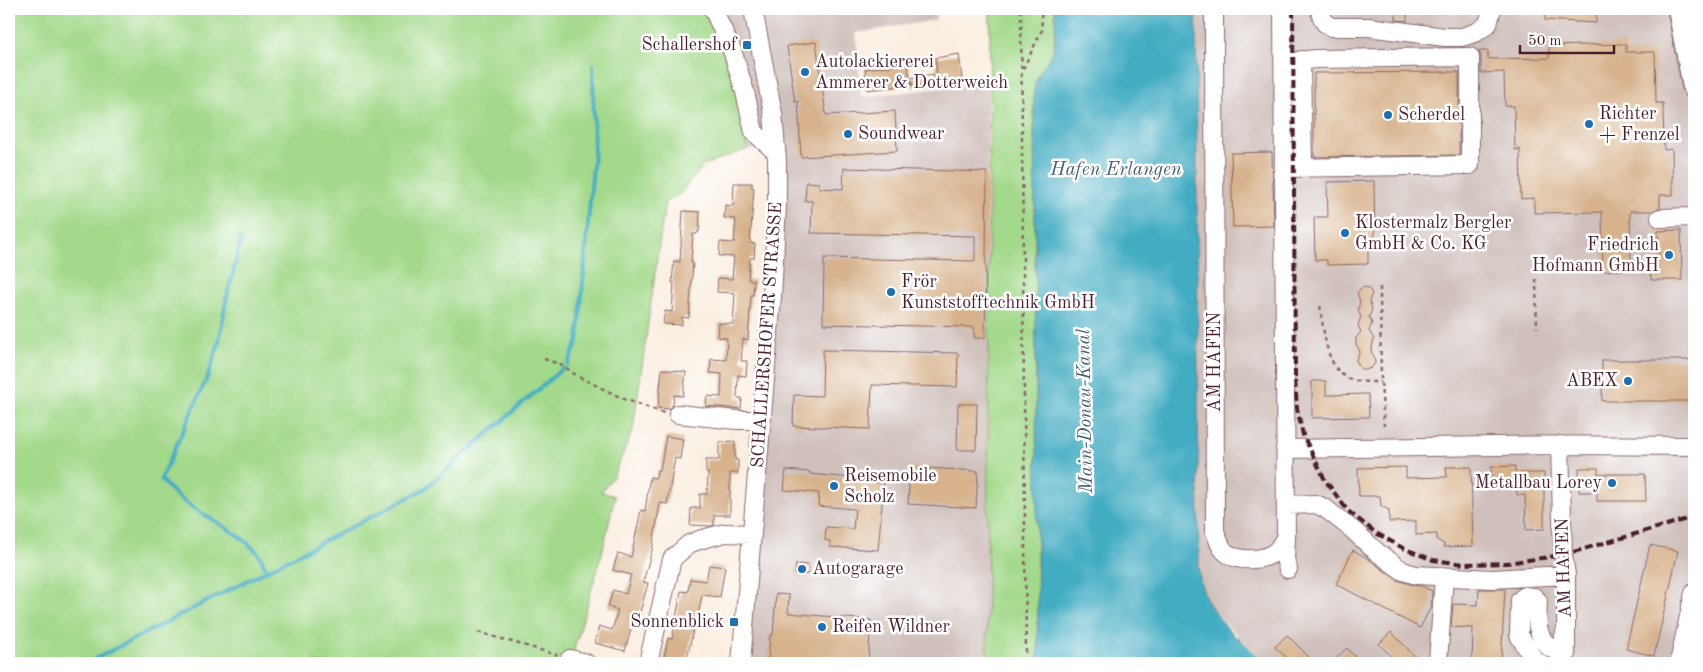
<svg xmlns="http://www.w3.org/2000/svg" width="1703" height="672" viewBox="0 0 1703 672" font-family="'Old Standard TT',serif">
  <style>
    .industrial { fill: #cfc0bb }
    .green { fill: #a3d98a; stroke: #767c5a }
    .water { fill: #43acc2; stroke: #466676 }
    .lines { fill: none; stroke-linecap: round; stroke-linejoin: round }
    .stream { stroke: #43acc2; stroke-width: 4 }
    .building { fill: #d7b28c }
    .minor-casing { stroke: #88676a; stroke-width: 20 }
    .major-casing { stroke: #88676a; stroke-width: 25 }
    .path { stroke: #88676a; stroke-width: 2.5; stroke-dasharray: 4 4; stroke-linecap: butt }
    .minor { stroke: #fff; stroke-width: 18 }
    .major { stroke: #fff; stroke-width: 22 }
    .rail { stroke: #4a1f2b; stroke-width: 4; stroke-dasharray: 8 4; stroke-linecap: butt }
    .poi-dot { fill: #1f6fb2; stroke: #fff; stroke-width: 2 }
    .labels { text-anchor: middle; dominant-baseline: central; stroke-width: 5; stroke-linejoin: round; paint-order: stroke }
    .poi-label { font-size: 18px; fill: #4a1f2b; stroke: #fff; text-anchor: start }
    .street-label { font-size: 18px; fill: #4a1f2b; stroke: #fff }
    .water-label { font-size: 19px; font-style: italic; fill: #475e6f; stroke: #fff }
  </style>
  <rect width="100%" height="100%" fill="#fff"/>
  <filter id="ink" filterUnits="userSpaceOnUse"><feTurbulence type="fractalNoise" baseFrequency=".02" numOctaves="2"/><feDisplacementMap in="SourceGraphic" scale="10" xChannelSelector="R" yChannelSelector="G"/><feConvolveMatrix kernelMatrix="1 2 1 2 8 2 1 2 1" color-interpolation-filters="sRGB"/></filter>
  <filter id="wash" filterUnits="userSpaceOnUse"><feTurbulence type="fractalNoise" baseFrequency=".0096" numOctaves="4" result="noise"/><feDisplacementMap in="SourceGraphic" scale="20" xChannelSelector="R" yChannelSelector="G"/><feGaussianBlur stdDeviation="1.12" result="paint"/><feColorMatrix in="noise" values="0 0 0 0 0 0 0 0 0 0 0 0 0 0 0 0 0 1.4 0 .05"/><feComposite in="paint" operator="in"/></filter>
  <g filter="url(#wash)">
    <rect width="100%" height="100%" fill="#faeee0"/>
    <path class="industrial" d="M707 9H936V20L856 33 861 97 988 83 987 663H745L780 153 748 149 739 93Z
      M1196 9H1694V663H1265L1208 605 1200 585 1199 572Z"/>
    <path class="green" d="M9 9H707L739 93 748 149 704 165 680 194 665 202 633 430 613 477 601 492 615 496 602 553 571 660 560 657 558 663H9Z
      M990 9H1055C1055 22 1057 40 1052 52 1045 69 1036 71 1034 92L1038 663H987Z"/>
    <path class="water" d="M1055 9H1196L1199 572C1203 603 1217 615 1236 638L1238 637 1264 663H1038L1034 92C1036 71 1045 69 1052 52 1057 40 1055 22 1055 9Z"/>
    <g class="lines">
      <path class="stream" d="M241 240 226 301 218 346 207 378 161 479C184 511 228 522 256 551 261 556 264 565 267 571
        M568 364 578 341 594 153 593 65
        M87 663 423 490 563 368"/>
    </g>
    <g id="blocks">
      <path class="building" d="M1396 9H1407V21L1396 20Z
        M1546 9H1597L1596 23 1545 20Z
        M816 42 826 115 895 111 897 151 801 157 798 101 795 102 787 46Z
        M1626 44V52H1655L1656 103H1663L1664 150 1672 149 1673 195H1660V207L1653 211H1630L1631 270 1603 271 1602 212 1534 213V198L1521 199 1520 149 1515 150 1514 106H1505L1504 72 1481 73V57L1479 51H1488V59L1549 58V46Z
        M959 54 962 79 938 82 935 58Z
        M908 64 911 85 867 90 865 69Z
        M1459 72V155L1314 157V73Z
        M933 74 934 85 913 88 911 78Z
        M1272 152 1274 226 1233 227 1231 153Z
        M844 168 987 172 985 338H974V327L823 324 824 258 975 261V236L811 233 812 201H805L806 182 819 183V188L843 189Z
        M1374 181 1375 250H1368V264L1327 265V260H1315L1314 217H1328L1327 182Z
        M734 183H752V188H754L750 243 755 244 754 258H750L748 280H754L753 295H751L748 340 743 339 741 361H747L746 376 738 375 737 398H742L741 409 706 406 707 396 721 397 722 374 710 373 711 359 726 360 727 338 718 337 719 323 733 324 735 293 717 292 718 278 732 279 734 257 719 256 720 242 734 243 736 219 724 218 725 205 733 206Z
        M683 211 700 212 699 232H697V234H693L691 263H693L689 318 682 317V325L663 324 665 311 672 312 674 283H672L674 261 680 262Z
        M1681 230 1682 280H1651L1650 267 1654 265V256L1659 254 1658 231Z
        M1364 287 1368 288 1372 293 1369 301 1372 309 1369 317 1372 323 1369 331 1374 339 1371 352 1374 356 1375 363 1371 368 1365 370 1360 368 1356 360 1360 351 1356 344V338L1361 332 1358 325 1361 317 1358 310 1360 301 1357 293 1360 289Z
        M823 350 958 353 957 387 872 385 870 429 793 426 794 395 822 396Z
        M1602 360H1694V401H1602Z
        M662 369 686 372 683 396 674 395 673 405 669 409 658 408Z
        M1312 381H1326V395L1368 394 1369 417 1312 418Z
        M958 404H977L976 450H957Z
        M666 436 683 439 680 459 675 458 667 504 660 503 652 550 643 582 648 583 639 616 635 615 625 651 595 643 599 626 612 630 618 610 608 607 613 590 626 594 631 575 613 570 618 553 631 557 641 510 645 511 650 477 656 478 657 470H660Z
        M735 441V460H738V473H730V515H714V525L712 526 690 525 691 508H700V494H707L708 473H706V460H719V442Z
        M1515 466V473H1544V529L1526 530 1525 495H1517V484L1495 485V476L1491 477V467Z
        M910 467 978 471 976 508 908 504Z
        M1406 467V478L1447 477 1446 467H1471L1473 546 1444 547V544L1437 540V534L1416 535V521L1389 522V510L1381 506 1380 496H1359L1358 468Z
        M1579 468H1598V474H1645L1646 501H1597V492H1579Z
        M786 470 810 472V474L851 478V473L871 475V482L884 483 878 550 830 547V541L825 540 826 527 853 529 855 509 818 506 819 493 784 490Z
        M1650 545 1678 551 1654 656 1626 649Z
        M1353 550 1367 558 1397 580 1413 585 1422 586 1432 591 1431 607 1420 628 1336 584Z
        M796 564 809 565 808 574H795Z
        M709 565 725 567 720 597 702 595 696 627 694 626 686 663H663L668 638 672 639 681 591 688 592 690 579 706 581Z
        M1479 589H1505L1501 663H1472L1473 628 1451 627 1453 604 1478 605Z
        M776 594 789 595 788 613 871 620 868 663 809 659V663H768L770 635H773Z
        M1391 632 1405 646 1421 663H1398L1379 644Z
        M1287 635 1315 663H1292L1275 647Z
        M1347 648 1361 663H1331Z"/>
    </g>
  </g>
  <g filter="url(#ink)">
    <use href="#blocks" fill-opacity="0" stroke="#88676a" stroke-width="1"/>
    <g class="lines">
      <g class="minor-casing">
        <path id="minor" d="M713 9 732 50 745 92 754 132 776 152
          M1214 9 1215 531C1218 539 1220 549 1228 554 1241 562 1266 561 1277 550 1280 547 1283 541 1286 537L1283 9
          M1320 9 1321 15 1325 23 1331 27H1368L1445 37H1462L1477 32 1488 24 1492 9
          M1301 60 1303 167
          M1283 63 1315 59 1470 57V165L1285 168
          M1660 218 1694 217
          M678 414 737 420H762
          M1285 449 1560 445 1694 446
          M1286 505 1316 504 1326 509 1354 531 1377 552 1403 571 1416 575 1492 579 1566 575
          M1286 537 1285 559 1288 569
          M570 659 586 663
          M1438 662 1444 577
          M648 663 672 559 689 544 699 540 725 533 752 534
          M741 663 772 297 777 206V160L773 114 753 9
          M1540 663 1534 660 1519 635 1520 600 1525 596 1534 597 1538 601C1537 619 1535 638 1552 649H1558L1562 644 1565 632
          M1560 663 1566 655V575L1563 555 1560 445
          M1679 663 1694 593"/>
      </g>
      <g class="major-casing">
        <path id="major" d="M1679 9 1694 87"/>
      </g>
      <path class="path" d="M1021 9 1026 663
        M1023 69 1042 30 1041 9
        M1536 279 1537 328
        M1380 287 1381 382 1384 426
        M1320 306C1324 329 1325 373 1353 380 1362 382 1372 382 1381 382
        M544 359 562 365 577 376 624 399 664 413
        M478 632 557 655"/>
      <use href="#minor" class="minor"/>
      <use href="#major" class="major"/>
      <path class="rail" d="M1293 9 1295 380 1297 408 1303 435 1325 480 1348 511 1376 533 1403 548 1433 560 1465 564 1507 563 1563 555 1694 517"/>
    </g>
  </g>
  <g class="poi-dot">
    <rect x="742" y="40" width="10" height="10" rx="2.5"/>
    <circle cx="805" cy="72" r="5"/>
    <circle cx="1388" cy="115" r="5"/>
    <circle cx="1589" cy="124" r="5"/>
    <circle cx="848" cy="134" r="5"/>
    <circle cx="1345" cy="233" r="5"/>
    <circle cx="1669" cy="255" r="5"/>
    <circle cx="891" cy="292" r="5"/>
    <circle cx="1628" cy="381" r="5"/>
    <circle cx="1612" cy="483" r="5"/>
    <circle cx="834" cy="486" r="5"/>
    <circle cx="802" cy="569" r="5"/>
    <rect x="729" y="617" width="10" height="10" rx="2.5"/>
    <circle cx="822" cy="627" r="5"/>
  </g>
  <g class="labels">
    <g class="poi-label">
      <text x="737" y="45" text-anchor="end">Schallershof</text>
      <text x="815" y="62">Autolackiererei<tspan x="815" dy="21">Ammerer &amp; Dotterweich</tspan></text>
      <text x="1599" y="114">Richter<tspan x="1599" dy="21">+ Frenzel</tspan></text>
      <text x="1398" y="115">Scherdel</text>
      <text x="858" y="134">Soundwear</text>
      <text x="1355" y="223">Klostermalz Bergler<tspan x="1355" dy="21">GmbH &amp; Co. KG</tspan></text>
      <text x="1659" y="245" text-anchor="end">Friedrich<tspan x="1659" dy="21">Hofmann GmbH</tspan></text>
      <text x="901" y="282">Frör<tspan x="901" dy="21">Kunststofftechnik GmbH</tspan></text>
      <text x="1618" y="381" text-anchor="end">ABEX</text>
      <text x="844" y="476">Reisemobile<tspan x="844" dy="21">Scholz</tspan></text>
      <text x="1602" y="483" text-anchor="end">Metallbau Lorey</text>
      <text x="812" y="569">Autogarage</text>
      <text x="724" y="622" text-anchor="end">Sonnenblick</text>
      <text x="832" y="627">Reifen Wildner</text>
    </g>
    <g class="street-label">
      <text transform="translate(767 335) rotate(-86)">SCHALLERSHOFER STRASSE</text>
      <text transform="translate(1215 362) rotate(-90)">AM HAFEN</text>
      <text transform="translate(1564 568) rotate(-92)">AM HAFEN</text>
    </g>
    <g class="water-label">
      <text x="1116" y="170">Hafen Erlangen</text>
      <text transform="translate(1086 411) rotate(-91)">Main-Donau-Kanal</text>
    </g>
  </g>
  <rect width="1703" height="672" fill="none" stroke="#fff" stroke-width="30"/>
  <path d="M1520 45v8h94v-8" fill="none" stroke="#4a1f2b" stroke-width="2.5"/>
  <text x="1528" y="45" font-size="15" fill="#4a1f2b" stroke="#ffffff" stroke-width="4" paint-order="stroke">50 m</text>
</svg>
